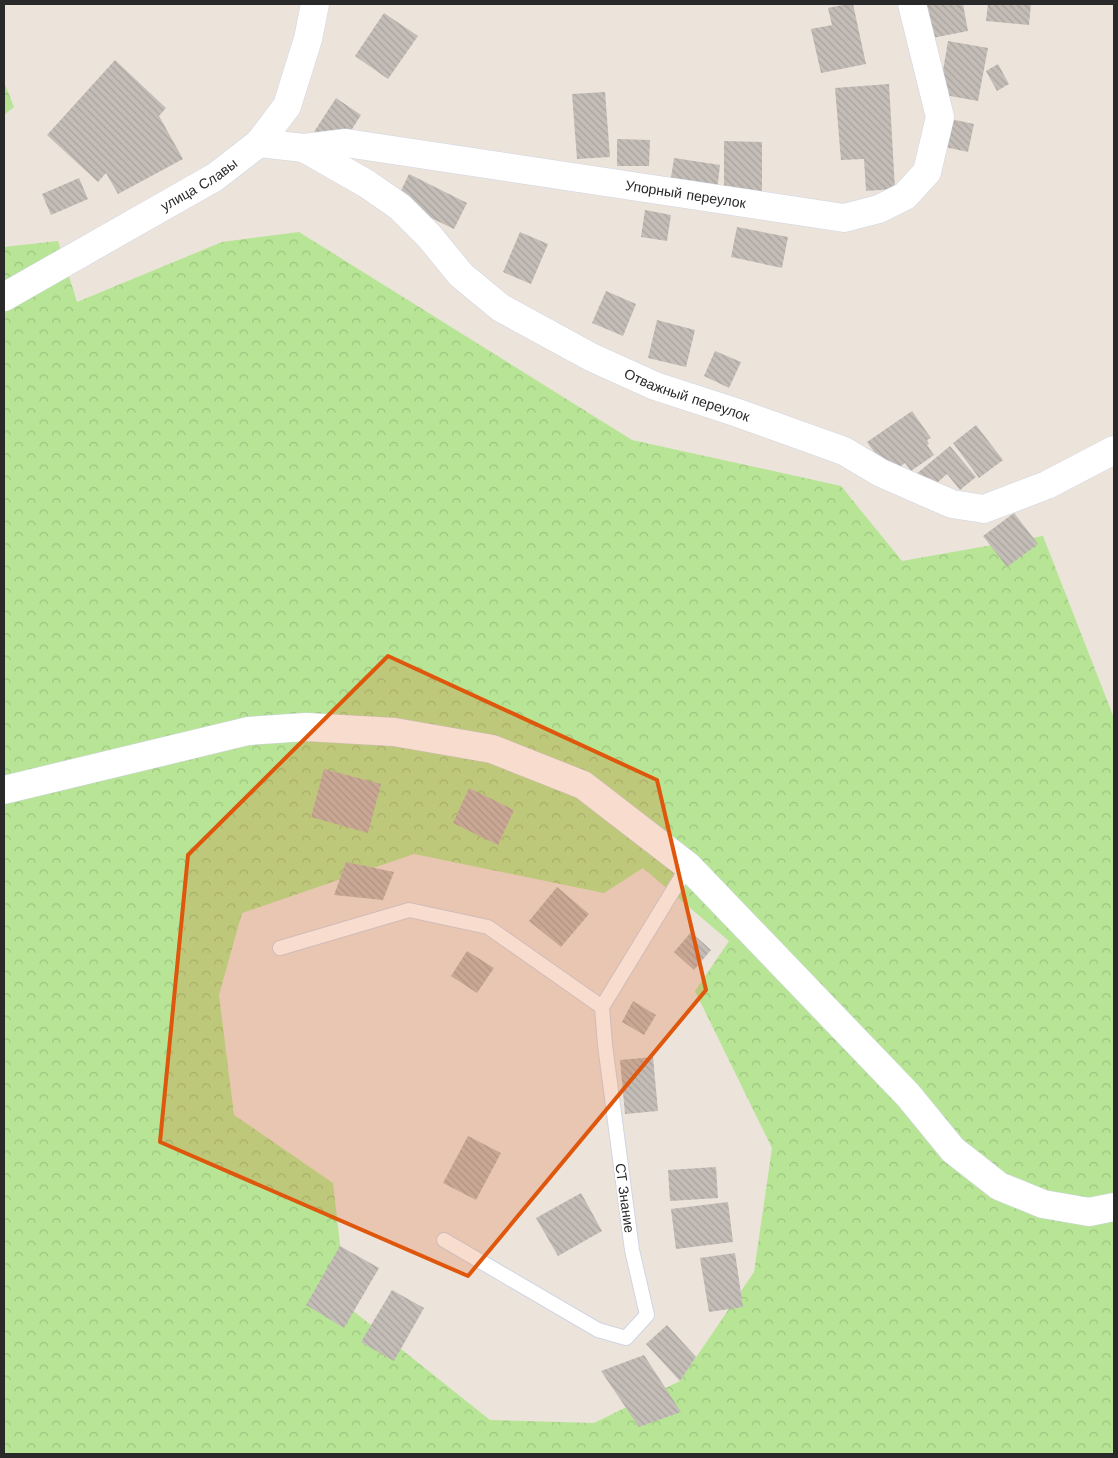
<svg xmlns="http://www.w3.org/2000/svg" width="1118" height="1458" viewBox="0 0 1118 1458" font-family="'Work Sans',sans-serif">
  <style>
    .forest { fill: url(#forest-crowns); fill-rule: evenodd }
    .building { fill: url(#building-back-hatch) }
    .lines { fill: none; stroke-linecap: round; stroke-linejoin: round }
    .service-casing { stroke: #d0d5e3; stroke-width: 16 }
    .minor-casing { stroke: #d0d5e3; stroke-width: 29 }
    .tertiary-casing { stroke: #d0d5e3; stroke-width: 29 }
    .service { stroke: #fff; stroke-width: 14 }
    .minor { stroke: #fff; stroke-width: 28 }
    .tertiary { stroke: #fff; stroke-width: 28 }
    .marked { fill: #de570d; fill-opacity: 0.2; stroke: #de570d; stroke-width: 4; stroke-linejoin: round }
    .labels { text-anchor: middle; dominant-baseline: central; stroke-width: 4; stroke-linejoin: round; paint-order: stroke }
    .street-label { font-size: 14px; fill: #292929; stroke: #fff }
  </style>
  <defs>
    <pattern id="forest-crowns" width="20" height="18" patternUnits="userSpaceOnUse" patternTransform="scale(1.25)"><rect width="20" height="18" fill="#b7e595"/><path d="M2 6a3 3 0 1 1 6 0M12 15a3 3 0 1 1 6 0" fill="none" stroke="#9dc480"/></pattern>
    <pattern id="building-back-hatch" width="6" height="6" patternUnits="userSpaceOnUse" patternTransform="scale(1.25)"><rect width="6" height="6" fill="#c4bdb7"/><path d="M-1 5l2 2M0 0l6 6M5-1l2 2" fill="none" stroke="#a8a29d"/></pattern>
  </defs>
  <rect width="100%" height="100%" fill="#ece3db"/>
  <path class="forest" d="M4 82 14 107 4 115Z
    M299 232 632 440 841 486 902 561 1043 536 1114 718V1454H4V247L58 241 77 302 222 242ZM414 854 604 893 643 868 729 941 695 991 772 1148 754 1272 680 1381 594 1423 490 1420 347 1306 333 1183 234 1115 219 995 242 913Z"/>
  <path class="building" d="M848 4H853L866 64 821 73 811 29 832 25 828 8Z
    M931 4H963L968 31 932 38 926 5Z
    M988 4H1031L1029 25 986 21Z
    M384 13 418 36 388 79 355 56Z
    M948 41 988 48 978 101 939 94Z
    M115 60 166 108 159 116 183 159 118 194 106 173 98 182 47 135Z
    M998 64 1009 84 997 91 986 71Z
    M889 84 895 189 866 191 864 159 841 160 835 88Z
    M605 92 610 157 577 159 572 94Z
    M336 98 361 115 345 140 329 130 324 139 314 132Z
    M946 118 974 124 968 152 940 146Z
    M617 139 650 140 649 166H617Z
    M724 141 762 142V192H724Z
    M674 158 720 165 717 191 670 184Z
    M409 174 467 203 454 229 396 201Z
    M79 178 88 199 51 215 42 194Z
    M645 210 671 215 667 241 641 237Z
    M737 227 788 237 782 268 731 257Z
    M520 232 548 244 531 284 503 272Z
    M606 291 636 304 623 336 592 323Z
    M657 320 695 330 686 367 648 358Z
    M715 351 741 362 729 388 704 376Z
    M912 411 931 438 927 440 929 444 927 445 934 455 911 471 905 463 890 474 867 442Z
    M976 425 1003 460 979 478 953 443Z
    M950 446 976 477 960 490 947 474 928 491 915 475Z
    M1014 513 1038 544 1007 567 983 536Z
    M324 769 381 784 368 833 311 817Z
    M469 788 514 810 498 845 453 823Z
    M346 862 394 872 383 900 334 895Z
    M557 887 589 914 561 947 529 921Z
    M691 932 711 950 694 970 674 952Z
    M467 951 494 968 477 993 451 976Z
    M633 1001 656 1015 644 1035 622 1022Z
    M653 1057 658 1111 625 1114 620 1060Z
    M468 1136 501 1153 476 1200 443 1183Z
    M716 1167 718 1198 670 1201 668 1170Z
    M581 1193 602 1231 558 1256 536 1218Z
    M728 1202 733 1242 676 1249 671 1209Z
    M340 1246 379 1268 344 1328 306 1305Z
    M735 1253 743 1307 709 1312 700 1258Z
    M392 1290 424 1308 394 1361 361 1342Z
    M667 1325 696 1357 680 1381 646 1344Z
    M644 1355 681 1412 639 1427 601 1371Z"/>
  <g class="lines">
    <g class="service-casing">
      <path id="service" d="M280 948 409 910 488 927 602 1007
        M444 1240 598 1330 626 1338 647 1315 632 1250 605 1045 602 1007 688 866"/>
    </g>
    <g class="minor-casing">
      <g id="minor">
        <path id="s1" d="M259 143 304 148 346 143 844 218 879 209 905 196 927 172 940 117 912 4"/>
        <path id="s2" d="M304 148 367 184 400 207 429 236 461 275 501 308 591 357 655 386 735 412 844 451 881 473 952 504 984 509 1047 485 1114 450"/>
      </g>
    </g>
    <g class="tertiary-casing">
      <g id="tertiary">
        <path id="s3" d="M4 297 215 177 259 143 287 106 308 39 315 4"/>
        <path d="M4 790 248 731 306 727 394 732 492 749 583 785 688 866 908 1095 953 1150 999 1186 1043 1204 1089 1212 1114 1207"/>
      </g>
    </g>
    <use href="#service" class="service"/>
    <use href="#minor" class="minor"/>
    <use href="#tertiary" class="tertiary"/>
  </g>
  <path class="marked" d="M388 656 657 780 706 990 468 1276 160 1142 188 855Z"/>
  <g class="labels">
    <g class="street-label">
      <text stroke="none"><textPath href="#s3" startOffset="225">улица Славы</textPath></text>
      <text stroke="none"><textPath href="#s1" startOffset="431">Упорный переулок</textPath></text>
      <text stroke="none"><textPath href="#s2" startOffset="462">Отважный переулок</textPath></text>
      <text transform="translate(625 1198) rotate(82)">СТ Знание</text>
    </g>
  </g>
  <rect width="1118" height="1458" fill="none" stroke="#292929" stroke-width="10"/>
</svg>
